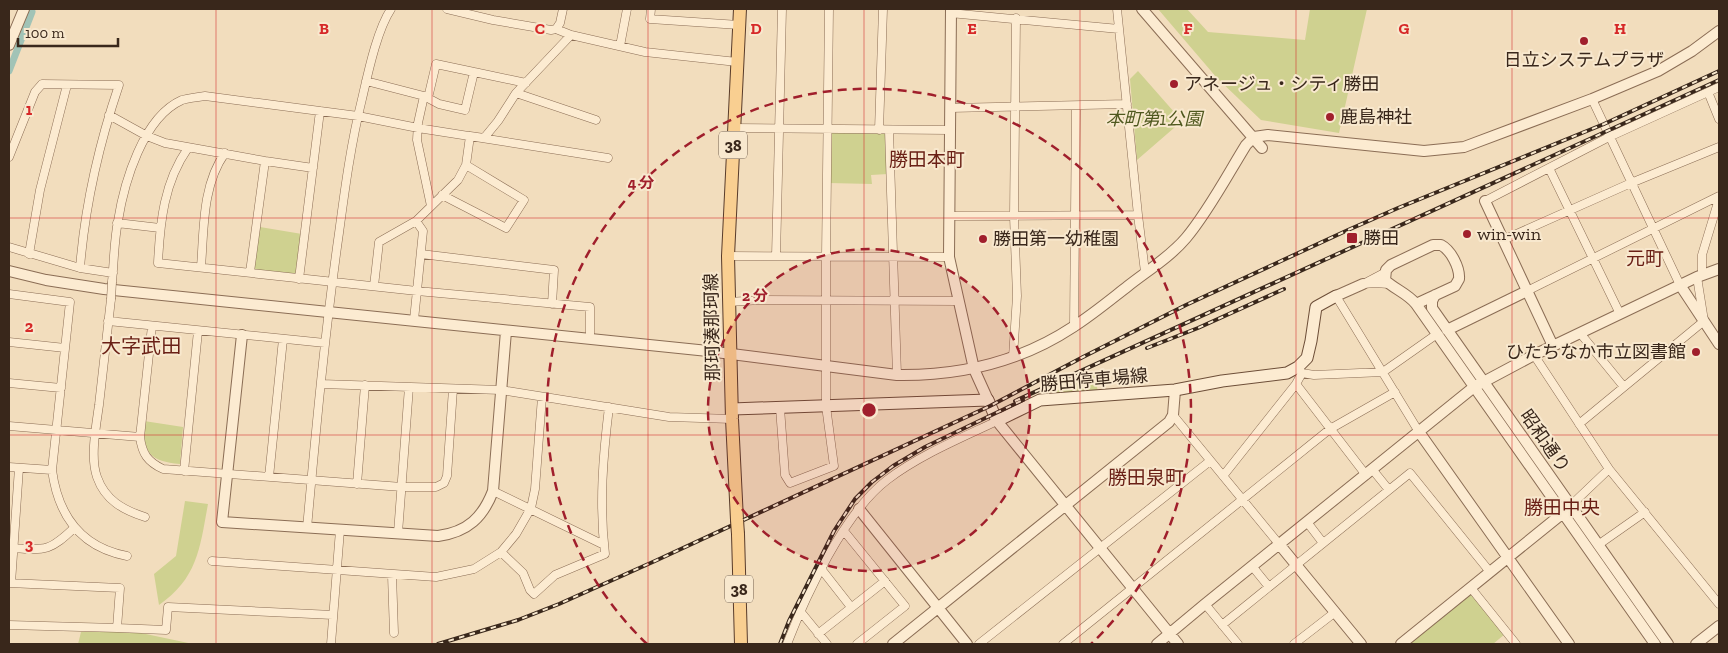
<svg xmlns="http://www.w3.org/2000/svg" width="1728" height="653" viewBox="0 0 1728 653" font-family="'Zilla Slab','Noto Sans JP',serif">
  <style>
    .green { fill: #cfd190 }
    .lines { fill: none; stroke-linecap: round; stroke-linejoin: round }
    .canal { stroke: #a1c3b6; stroke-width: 7 }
    .minor-casing { stroke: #8b6d55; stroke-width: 9 }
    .tertiary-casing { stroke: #8b6d55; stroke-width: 12 }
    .secondary-casing { stroke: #6d4e38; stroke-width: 13 }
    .primary-casing { stroke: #583b2a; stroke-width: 14 }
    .minor { stroke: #fcebd1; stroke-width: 8 }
    .tertiary { stroke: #fcebd1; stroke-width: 10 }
    .secondary { stroke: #fcebd1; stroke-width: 11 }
    .primary { stroke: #f9cf91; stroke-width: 12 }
    .rail-casing { stroke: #39271b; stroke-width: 4 }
    .rail { stroke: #f8e8ce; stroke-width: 2; stroke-dasharray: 5.5; stroke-linecap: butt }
    .minor-bridge-casing { stroke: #8b6d55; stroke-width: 9; stroke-linecap: butt }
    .primary-bridge-casing { stroke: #583b2a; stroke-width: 14; stroke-linecap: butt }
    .minor-bridge { stroke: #fcebd1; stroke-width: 8 }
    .primary-bridge { stroke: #f9cf91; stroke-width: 12 }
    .grid { fill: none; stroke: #d62828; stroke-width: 1; stroke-opacity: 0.55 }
    .ring { fill: none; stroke: #a01f2c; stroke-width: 2.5; stroke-dasharray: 9 6 }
    .poi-dot { fill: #a01f2c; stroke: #f8e8ce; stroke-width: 2 }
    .labels { text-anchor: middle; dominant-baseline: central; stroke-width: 4; stroke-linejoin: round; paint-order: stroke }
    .shield { fill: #f8e8ce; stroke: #726151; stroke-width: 1 }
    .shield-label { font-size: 16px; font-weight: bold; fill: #39271b }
    .poi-label { font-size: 18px; fill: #39271b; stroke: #f8e8ce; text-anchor: start }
    .park-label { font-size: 18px; font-style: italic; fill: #4f581f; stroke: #f8e8ce }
    .street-label { font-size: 18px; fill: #39271b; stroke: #f8e8ce }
    .neighbourhood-label { font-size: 19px; fill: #6a2016; stroke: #f8e8ce }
    .quarter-label { font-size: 20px; fill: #6a2016; stroke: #f8e8ce }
    .grid-label { font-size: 16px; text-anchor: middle; font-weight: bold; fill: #d62828; stroke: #f8e8ce; stroke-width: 4; stroke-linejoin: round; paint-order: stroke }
    .centre { fill: #a01f2c; stroke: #f8e8ce; stroke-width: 2.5 }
    .ring-label { font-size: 15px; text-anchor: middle; font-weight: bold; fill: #a01f2c; stroke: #f8e8ce; stroke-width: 4; stroke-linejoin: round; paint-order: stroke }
  </style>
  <rect width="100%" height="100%" fill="#f2ddbd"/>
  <path class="green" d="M1158 9H1187L1208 32 1305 40 1310 9H1367L1339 133 1261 120 1217 78Z
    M1138 71 1182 121 1137 160 1130 79Z
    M832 133H884L888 137V174L871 175 872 184 829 183 830 135Z
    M260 227 302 234 297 274 256 271 254 267Z
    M1094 374 1098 392 1057 396 1056 391Z
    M144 421 183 427 180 464C148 461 143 452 144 421Z
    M185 501 208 504C200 547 198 578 159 605L154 574 176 556Z
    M1473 593 1505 634 1493 644H1408L1470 594Z
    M127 630 193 644H78L81 632Z"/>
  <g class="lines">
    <path class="canal" d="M9 71 32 12"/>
    <g class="minor-casing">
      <path id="minor" d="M447 9 493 20 551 30 556 29 560 23 563 9
        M651 9 650 19 739 25
        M1117 9 1138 215 1145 272
        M950 13 1119 29
        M556 29 571 35 645 52 737 62
        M620 46 627 9
        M474 72 526 83
        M366 81 424 96 439 104 465 110 474 72 436 64 428 98
        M1708 92 1719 119
        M516 93 596 120
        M424 96 418 123 417 140 431 206
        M1592 99 1680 285
        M950 108 1127 104
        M109 115 147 136 165 143 265 161 313 168
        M734 128 949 130
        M879 130 883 9
        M889 130 897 375
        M188 148C164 182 160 222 158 263L417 291 590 307V339
        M9 157 35 92 42 84 119 85C99 144 85 205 80 268
        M1549 168 1620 314
        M442 195 506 228 524 200 466 165
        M1485 201 1609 137 1719 87
        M950 216 1138 215
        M117 223 160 228
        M1503 240 1631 183 1719 147
        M9 247 80 268 113 273
        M29 254 40 190 67 85
        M421 254 554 270 552 304
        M728 256 949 257
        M776 256 782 9
        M201 267C204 230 202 185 225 153
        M250 272 265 161
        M1702 275V255L1719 199
        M299 279 320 111
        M112 282C114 262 114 241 118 221 124 183 143 117 182 100 190 98 197 97 205 96L358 116 418 128 608 158
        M1367 282 1384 273
        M1363 284 1375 283 1389 284
        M374 286 379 242 416 221 458 180 466 165 470 136 484 138 498 121 516 93 571 35
        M1527 291 1719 196
        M9 294 70 302 52 470C58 515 80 547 127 556
        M1336 296 1419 432
        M111 299C107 335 103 370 99 405 96 426 90 458 97 477 105 500 123 510 145 517
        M729 302 760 300 958 301
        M414 320 423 231 416 221
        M108 321 325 343
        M152 326 140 437C142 454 148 462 163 469L402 487H436L444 483 447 476 453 389
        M1074 327 1076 106
        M1580 333 1624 387
        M9 342 65 348
        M1534 355 1609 469 1719 604
        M1013 357 1017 296 1014 216 1016 18
        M1298 367 1302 373 1314 375 1383 372 1437 334
        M9 383 61 388
        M321 384 501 390 669 417 732 419
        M1296 384 1366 475
        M780 408 785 475 790 483 834 466 826 406V256L829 9
        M1173 415 1279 544
        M1579 424 1704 321 1697 277
        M9 426 140 437
        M9 467 52 470
        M1372 469 1389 490
        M184 471 198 331
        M1223 476 1296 384 1302 373
        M269 477 283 339
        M357 484 365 385
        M493 491 604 545
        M1567 509 1609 469
        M1307 522 1323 543
        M307 528C316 429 325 331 339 233 345 188 351 143 362 99 368 73 377 30 391 9
        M844 531 905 606 857 644
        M398 533 409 387
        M1598 545 1645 512
        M14 548C46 551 51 550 74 528
        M501 552 523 573 530 590 534 594 555 575 605 554C599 504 603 456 609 407
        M212 561 436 577 474 569 501 552 516 534 531 508 535 489 542 397
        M1252 566 1269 587
        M822 570 851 607
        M392 575 394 633
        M9 583 120 588 117 628 9 625
        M11 583 19 468
        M1471 588 1516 644
        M1205 604 1238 644
        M800 611 827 644
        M1222 625 1410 473 1490 572
        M117 628 166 630 168 607 333 615
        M818 634 885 581
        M331 644 340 530
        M787 644C806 595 844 513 887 480 920 455 959 439 997 421
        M979 644 1210 461
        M1063 644 1330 429 1395 392
        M1294 644 1334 613"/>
    </g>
    <g class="tertiary-casing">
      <path id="tertiary" d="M951 9 949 257 974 369 988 400
        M1142 9 1262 148
        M9 45 24 9
        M1485 201 1553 346
        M9 271 46 280 104 289 708 351 897 375C960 376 1020 362 1073 327 1092 315 1110 300 1128 286 1147 271 1170 257 1186 238 1208 212 1228 174 1246 145L1254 137 1268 135 1424 151 1464 147 1592 99 1658 71 1692 51 1719 31
        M1680 285 1719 344
        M1435 295 1432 301V308L1668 644
        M1336 296 1363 284
        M1416 304 1455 286 1459 279C1460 268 1451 250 1441 245H1433L1391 265 1386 270 1385 280C1394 289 1407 293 1416 304L1655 644
        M1447 330 1527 291
        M242 335 222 522 438 536C468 532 483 517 493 491L506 331
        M997 421 1178 644
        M1419 432 1569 644
        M859 509 967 644
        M1279 544 1361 644
        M893 644 1169 422 1173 415 1175 390
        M1157 644 1205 604 1474 387 1534 355 1697 277 1719 269
        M1401 644 1563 513
        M1696 644 1719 626"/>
    </g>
    <g class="secondary-casing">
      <path id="secondary" d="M732 409 988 400 997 421 1040 400 1175 390 1222 381 1287 373 1298 367 1307 358 1311 341 1316 307 1336 296"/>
    </g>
    <g class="primary-casing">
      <path id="primary" d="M737 520 732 419 728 256 740 9
        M738 534 741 644"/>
    </g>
    <use href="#minor" class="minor"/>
    <use href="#tertiary" class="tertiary"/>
    <use href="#secondary" class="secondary"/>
    <use href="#primary" class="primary"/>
    <g class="rail-casing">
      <path id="rail" d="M1147 348 1198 328 1284 289
        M1015 401 1719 80
        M438 644 518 620 559 604 655 561 990 406 1083 357 1186 305 1348 230 1398 208 1604 124 1719 71
        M780 644 789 621 834 531 855 499 872 482 893 466 925 447 1023 400"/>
    </g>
    <use href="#rail" class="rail"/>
    <g class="minor-bridge-casing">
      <path id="minor-bridge" d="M111 299 112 282"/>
    </g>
    <g class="primary-bridge-casing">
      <path id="primary-bridge" d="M737 520 738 534"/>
    </g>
    <use href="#minor-bridge" class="minor-bridge"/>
    <use href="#primary-bridge" class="primary-bridge"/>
  </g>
  <path class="grid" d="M216 9V644M432 9V644M648 9V644M864 9V644M1080 9V644M1296 9V644M1512 9V644M9 218H1719M9 435H1719"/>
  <circle cx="869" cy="410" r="161" fill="#a01f2c" fill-opacity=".12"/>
  <g class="ring">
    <circle cx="869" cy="410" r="161"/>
    <path d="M647 644A322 322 0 1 1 1091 644"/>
  </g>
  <g class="poi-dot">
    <circle cx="1584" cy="41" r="5"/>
    <circle cx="1174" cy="84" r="5"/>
    <circle cx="1330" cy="117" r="5"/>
    <circle cx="1467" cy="234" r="5"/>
    <rect x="1346" y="232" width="12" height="12" rx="2.5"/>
    <circle cx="983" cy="239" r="5"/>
    <circle cx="1696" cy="352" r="5"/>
  </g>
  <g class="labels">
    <g class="shield">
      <rect x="719" y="131.5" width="28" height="27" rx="4"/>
      <rect x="725" y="575.5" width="28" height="27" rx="4"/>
    </g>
    <g class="shield-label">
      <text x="733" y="145">38</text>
      <text x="739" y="589">38</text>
    </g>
    <g class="poi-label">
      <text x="1584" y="60" text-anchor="middle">日立システムプラザ</text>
      <text x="1184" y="84">アネージュ・シティ勝田</text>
      <text x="1340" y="117">鹿島神社</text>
      <text x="1477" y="234">win-win</text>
      <text x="1363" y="238">勝田</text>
      <text x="993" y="239">勝田第一幼稚園</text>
      <text x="1686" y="352" text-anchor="end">ひたちなか市立図書館</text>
    </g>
    <g class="park-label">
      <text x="1154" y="119">本町第1公園</text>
    </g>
    <g class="street-label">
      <text transform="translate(712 327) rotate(-91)">那珂湊那珂線</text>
      <text transform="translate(1094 380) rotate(-5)">勝田停車場線</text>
      <text transform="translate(1545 441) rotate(55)">昭和通り</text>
    </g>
    <g class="neighbourhood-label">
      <text x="927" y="159">勝田本町</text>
      <text x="1645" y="258">元町</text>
      <text x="1146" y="477">勝田泉町</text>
      <text x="1562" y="507">勝田中央</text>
    </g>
    <g class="quarter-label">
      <text x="141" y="346">大字武田</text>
    </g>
  </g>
  <g class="grid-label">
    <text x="324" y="34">B</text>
    <text x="540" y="34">C</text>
    <text x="756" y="34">D</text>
    <text x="972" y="34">E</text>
    <text x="1188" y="34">F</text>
    <text x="1404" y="34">G</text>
    <text x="1620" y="34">H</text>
    <text x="29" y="115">1</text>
    <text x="29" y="332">2</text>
    <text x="29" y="550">3</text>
  </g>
  <circle cx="869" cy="410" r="8" class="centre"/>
  <g class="ring-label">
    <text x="641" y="188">4 分</text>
    <text x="755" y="301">2 分</text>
  </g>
  <rect width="1728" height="653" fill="none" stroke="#39271b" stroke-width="20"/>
  <path d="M18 38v8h100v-8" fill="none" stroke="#39271b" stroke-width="2.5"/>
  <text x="25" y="38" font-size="15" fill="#39271b" stroke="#f8e8ce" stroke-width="4" paint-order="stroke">100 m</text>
</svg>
